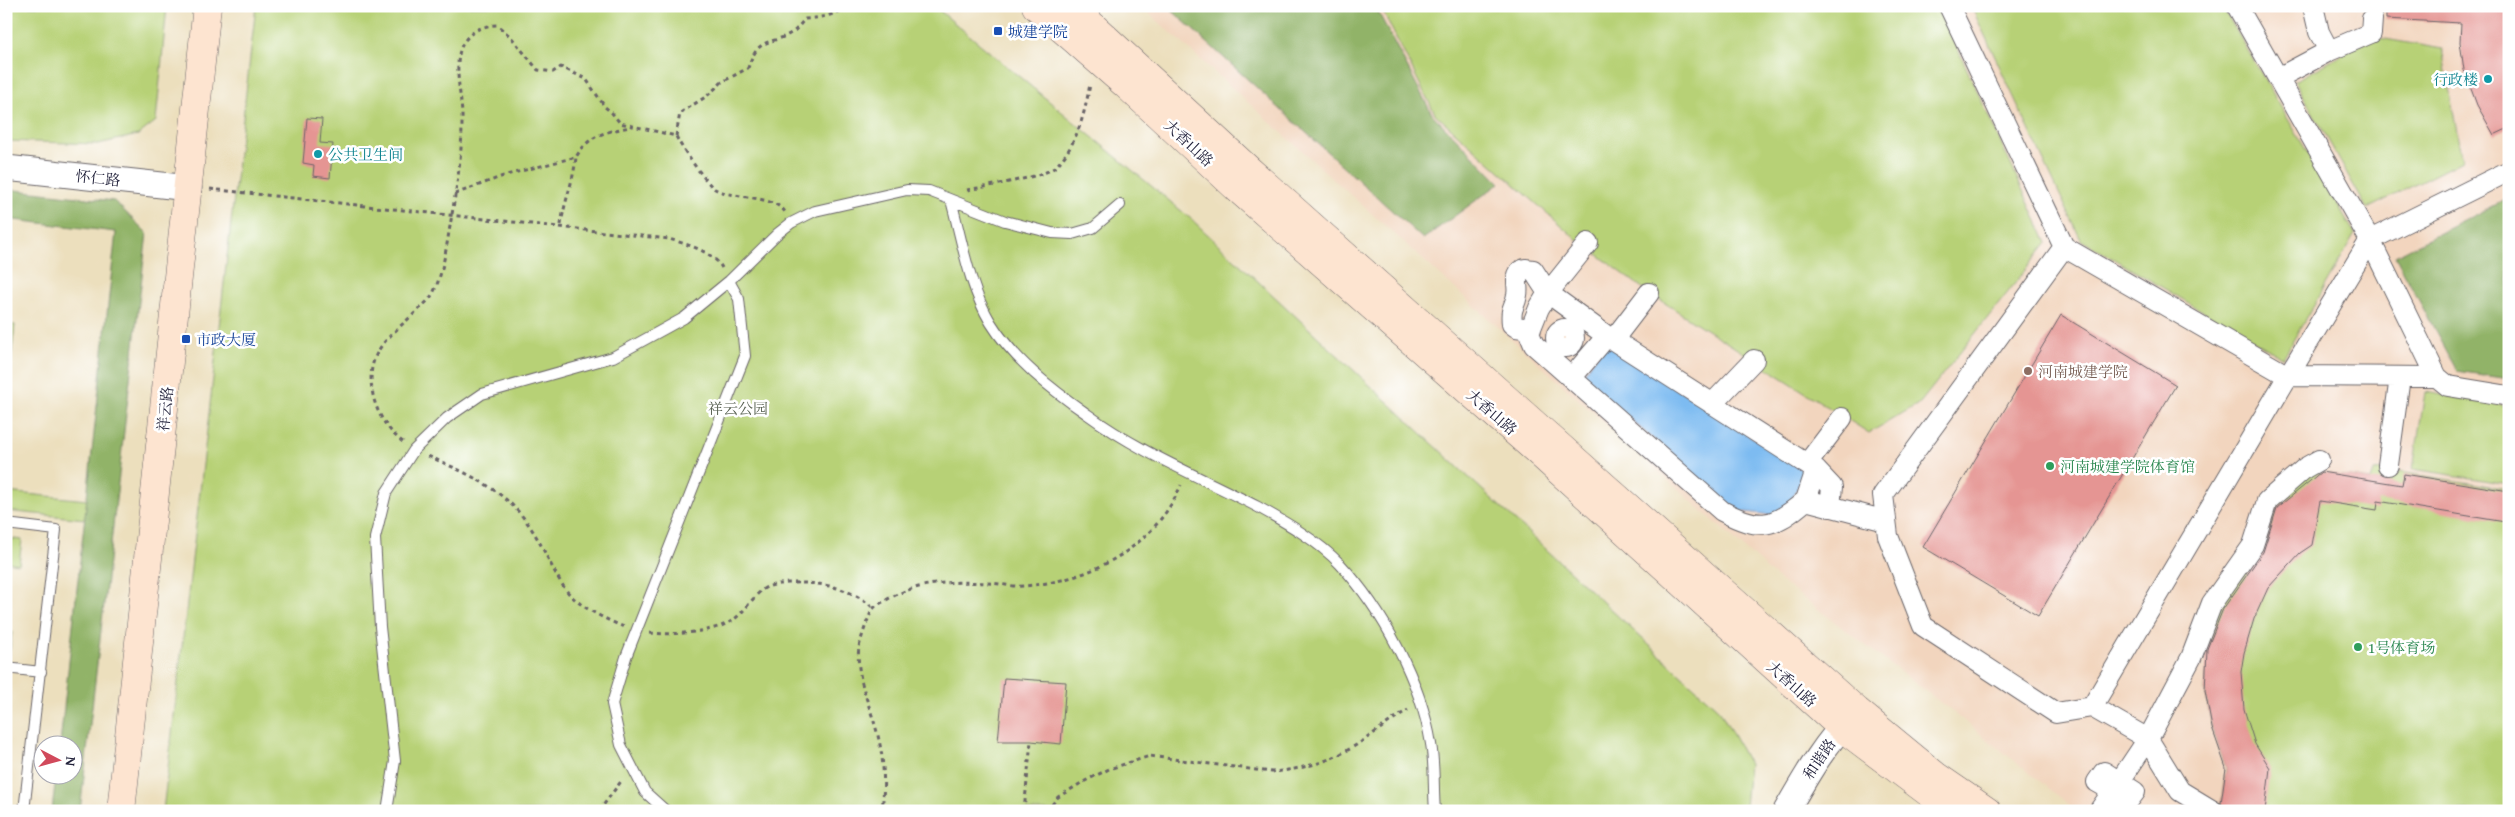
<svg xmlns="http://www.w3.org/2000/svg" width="2515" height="817" viewBox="0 0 2515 817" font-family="'Gentium Book Plus','Noto Serif SC',serif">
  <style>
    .built { fill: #f2d5be }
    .green { fill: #b7d176; stroke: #6c7a58 }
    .forest { fill: #91b367; stroke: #5a6a51 }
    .water { fill: #7dbbf1; stroke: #506e96 }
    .building { fill: #e59593 }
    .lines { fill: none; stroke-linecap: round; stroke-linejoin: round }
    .service-casing { stroke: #696468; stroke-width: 12 }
    .minor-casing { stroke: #696468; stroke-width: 22 }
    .tertiary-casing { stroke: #696468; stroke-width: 27 }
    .secondary-casing { stroke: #696468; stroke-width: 29 }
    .path { stroke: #696468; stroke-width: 3; stroke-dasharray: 4 4; stroke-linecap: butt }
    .service { stroke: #fff; stroke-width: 10 }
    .minor { stroke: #fff; stroke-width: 20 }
    .tertiary { stroke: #fff; stroke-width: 25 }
    .secondary { stroke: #fde4d0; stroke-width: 28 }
    .transit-dot { fill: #1a4fb4; stroke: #fff; stroke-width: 2 }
    .culture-dot { fill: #0f9aa8; stroke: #fff; stroke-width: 2 }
    .education-dot { fill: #8d6e63; stroke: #fff; stroke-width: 2 }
    .leisure-dot { fill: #2e9e5b; stroke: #fff; stroke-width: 2 }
    .labels { text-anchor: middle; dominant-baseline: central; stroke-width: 5; stroke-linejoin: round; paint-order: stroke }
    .transit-label { font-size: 15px; fill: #164399; stroke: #fff; text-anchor: start }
    .culture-label { font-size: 15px; fill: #0d838f; stroke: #fff; text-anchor: end }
    .street-label { font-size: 15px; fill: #22223b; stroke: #fff }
    .education-label { font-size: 15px; fill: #785e54; stroke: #fff; text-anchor: start }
    .park-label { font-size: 15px; fill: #565f50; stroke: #fff }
    .leisure-label { font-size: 15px; fill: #27864d; stroke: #fff; text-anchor: start }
  </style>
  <rect width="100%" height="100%" fill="#fff"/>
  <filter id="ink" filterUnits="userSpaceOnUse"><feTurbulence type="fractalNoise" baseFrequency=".02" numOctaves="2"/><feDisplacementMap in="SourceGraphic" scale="10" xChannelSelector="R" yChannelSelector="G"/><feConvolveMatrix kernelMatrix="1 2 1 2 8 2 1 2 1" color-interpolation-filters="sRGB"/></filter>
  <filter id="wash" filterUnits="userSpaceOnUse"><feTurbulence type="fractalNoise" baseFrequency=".0096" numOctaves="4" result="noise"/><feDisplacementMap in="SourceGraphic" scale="20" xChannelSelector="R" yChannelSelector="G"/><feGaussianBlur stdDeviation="1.12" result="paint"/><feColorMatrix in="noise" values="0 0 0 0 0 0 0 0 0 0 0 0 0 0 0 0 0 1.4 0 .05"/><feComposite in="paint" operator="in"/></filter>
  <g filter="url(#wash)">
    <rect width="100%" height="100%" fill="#ecdfbd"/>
    <path class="built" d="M1141 6H2509V811H2077L1957 715 1778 579Z"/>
    <path class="green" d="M6 6H167L156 121 138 135 98 144 6 141Z
      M256 6H934L1190 218 1720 711 1749 764 1745 807 1742 811H163Z
      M1380 6H1938L2047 243 1920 403 1869 433 1649 293 1574 237 1435 114Z
      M1971 6H2222L2355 234 2283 358 2081 240Z
      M2374 37 2442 49 2462 161 2367 209 2295 81Z
      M6 324 15 325 6 404Z
      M2425 392 2509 406V484L2413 469Z
      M2387 470 2509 489V811L2220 810 2226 768 2212 728 2205 691 2209 636 2214 618 2242 567 2266 541 2278 497 2310 471 2371 480 2374 471Z
      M6 492 87 500 85 519 6 511Z
      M6 538 22 540 19 564 6 562Z
      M6 631 12 632 9 655H6Z"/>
    <path class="forest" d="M1167 6H1375L1432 114 1500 183 1423 239Z
      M6 189 114 201 147 233 80 811H52L56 775 72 774V744H60L116 232 6 219Z
      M2509 198V379L2457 371 2395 256Z"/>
    <path class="water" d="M1606 343 1806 472 1786 509 1772 515 1737 511 1581 377Z"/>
    <g id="blocks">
      <path class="building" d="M2386 6H2509V128L2494 135 2477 105 2464 70 2460 42 2461 23 2386 19Z
        M307 118 322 119 320 143 333 144 330 178 313 176 314 165 303 163Z
        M2061 315 2176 385 2038 616 1923 547Z
        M2321 472 2402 485 2404 474 2509 491 2505 522 2378 501 2377 510 2320 501 2312 545 2300 553 2268 588 2254 619 2244 653 2241 672 2244 709 2255 744 2270 768 2265 811 2225 810 2221 803 2226 768 2212 728 2205 691 2207 649 2223 609 2263 552 2277 508Z
        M1004 678 1066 682 1061 744 1031 741H998Z"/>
    </g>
  </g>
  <g filter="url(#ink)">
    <use href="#blocks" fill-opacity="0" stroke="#696468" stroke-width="1"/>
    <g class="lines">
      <g class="service-casing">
        <path id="service" d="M951 200C962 241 969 287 991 323 1014 360 1051 389 1087 414 1140 453 1201 477 1258 507 1287 523 1318 541 1340 564 1383 610 1421 682 1431 744 1435 766 1433 789 1435 811
          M6 524 56 530 24 811
          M6 668 41 672
          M387 811 395 761 380 627 375 538 386 493 414 450 447 418 482 394 613 357 684 318 729 281 777 234 791 223 815 211 907 190 929 191 1005 221 1052 233 1072 234 1093 228 1120 205
          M666 811 645 792 621 745 612 704 626 657 745 356 739 299 729 281"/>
      </g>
      <g class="minor-casing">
        <path id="minor" d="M1949 6 2064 247 1883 495 1888 536 1923 626 2056 713 2092 707
          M2237 6 2370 240 2437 377 2448 386 2509 396
          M2313 6 2319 32 2329 51
          M2278 78 2329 51 2371 33 2372 19
          M2064 247 2288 376 2092 707 2148 739 2120 781
          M1531 329 1516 327 1512 324C1510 306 1515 308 1517 295 1519 286 1514 280 1520 271L1525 269 1533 270 1548 293 1588 243
          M1556 338a9 9 0 1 1 18 0a9 9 0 1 1-18 0Z
          M1613 340 1649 293
          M2288 376 2370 240 2509 171
          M2288 376 2437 377
          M1572 377 1607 336
          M1712 404 1754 360
          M1807 464 1842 418
          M2388 465 2400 377
          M1816 470 1832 487 1830 507
          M1806 500 1816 470 1607 336 1548 293 1539 308 1529 333 1534 345 1722 511C1760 531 1774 528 1806 500L1886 521
          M2099 811 2113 791 2129 800 2135 792 2104 772 2097 782 2113 791
          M2213 811 2180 791 2148 739 2191 658 2212 603 2253 545 2267 501 2305 468 2319 460"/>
      </g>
      <g class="tertiary-casing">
        <path id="tertiary" d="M6 168 189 188
          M1786 811C1806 776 1826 741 1855 713"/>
      </g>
      <g class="secondary-casing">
        <path id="secondary" d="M1036 6 1125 84 1238 189 1536 450 1841 727 1953 811
          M1071 6 1249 170 1857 711 1936 776 1987 811
          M121 811 207 6"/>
      </g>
      <path class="path" d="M676 136 680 113 707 96 722 82 748 68C759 34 771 47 794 31 798 28 801 23 805 19 817 18 837 16 846 6
        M210 189 669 239C686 244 713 251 722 268
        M967 190C983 187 1045 177 1055 167 1077 146 1085 112 1090 84
        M455 194 506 175 576 157C590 134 605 132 630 127
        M561 225C564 202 574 180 576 157
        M403 442C388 431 377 414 373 395 364 352 388 338 417 311 421 307 427 302 430 298 441 283 446 250 449 232 455 196 462 160 462 123 463 101 455 77 459 55 462 36 479 25 497 25L511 37 538 70 553 72 561 67 586 79 605 107 612 113 620 123 676 136C680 146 707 184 715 189 733 199 774 195 785 212
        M428 456C464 472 501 487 526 521 542 542 551 569 566 590 579 607 605 619 624 627
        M650 633C671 635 706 633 726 624 742 617 749 601 762 590 768 585 780 584 788 583 821 582 847 586 874 608
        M599 811 622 780
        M882 811C885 785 884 757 877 732 870 705 855 676 859 647 861 639 869 613 874 608 876 605 881 603 883 602 914 582 951 581 986 583 999 583 1011 587 1024 586 1090 581 1154 548 1181 485
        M1024 811 1031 741
        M1047 811 1058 797 1083 782 1109 769 1150 756 1272 772C1297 770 1325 763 1346 751 1367 740 1387 722 1408 710"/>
      <use href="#service" class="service"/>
      <use href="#minor" class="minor"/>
      <use href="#tertiary" class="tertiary"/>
      <use href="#secondary" class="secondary"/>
    </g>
  </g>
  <g class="transit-dot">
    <rect x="993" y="26" width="10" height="10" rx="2.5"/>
    <rect x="181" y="334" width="10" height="10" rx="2.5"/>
  </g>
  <g class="culture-dot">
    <circle cx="2488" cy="79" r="5"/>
    <circle cx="318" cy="154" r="5"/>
  </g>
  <circle class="education-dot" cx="2028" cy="371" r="5"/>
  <g class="leisure-dot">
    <circle cx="2050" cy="466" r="5"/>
    <circle cx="2358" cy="647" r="5"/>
  </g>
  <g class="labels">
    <g class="transit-label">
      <text x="1008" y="31">城建学院</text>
      <text x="196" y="339">市政大厦</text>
    </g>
    <g class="culture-label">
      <text x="2478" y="79">行政楼</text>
      <text x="328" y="154" text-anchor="start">公共卫生间</text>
    </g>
    <g class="street-label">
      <text transform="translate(1189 143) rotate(43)">大香山路</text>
      <text transform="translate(98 178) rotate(6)">怀仁路</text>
      <text transform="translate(165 409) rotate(-84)">祥云路</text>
      <text transform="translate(1492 412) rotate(41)">大香山路</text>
      <text transform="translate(1792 684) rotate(42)">大香山路</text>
      <text transform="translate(1819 759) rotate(-56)">和谐路</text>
    </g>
    <g class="education-label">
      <text x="2038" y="371">河南城建学院</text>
    </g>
    <g class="park-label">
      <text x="738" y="408">祥云公园</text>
    </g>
    <g class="leisure-label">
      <text x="2060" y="466">河南城建学院体育馆</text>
      <text x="2368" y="647">1号体育场</text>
    </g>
  </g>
  <rect width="2515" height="817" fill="none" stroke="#fff" stroke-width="25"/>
  <g transform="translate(58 760) rotate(96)"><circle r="24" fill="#ffffff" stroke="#a7a7b1"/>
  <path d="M0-4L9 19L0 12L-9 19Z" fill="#d1495b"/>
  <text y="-8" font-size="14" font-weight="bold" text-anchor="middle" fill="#22223b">N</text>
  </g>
</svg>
